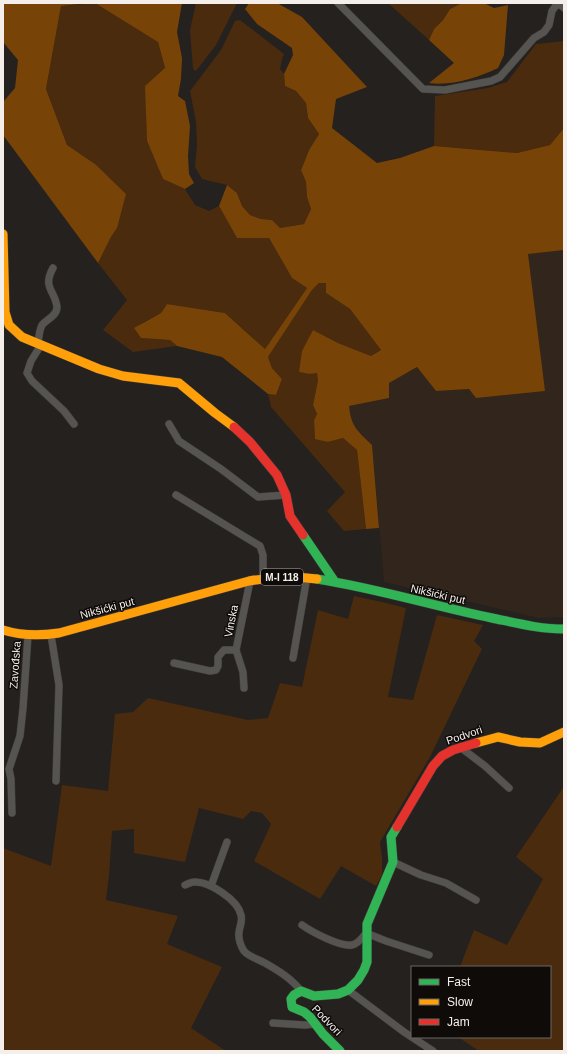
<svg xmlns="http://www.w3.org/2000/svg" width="567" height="1054" viewBox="0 0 567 1054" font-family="Helvetica,sans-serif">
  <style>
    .built { fill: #31251c }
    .green { fill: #4a2b0e }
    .forest { fill: #784306 }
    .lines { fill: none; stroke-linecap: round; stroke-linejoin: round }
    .street-casing { stroke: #3f3b39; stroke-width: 8 }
    .fast-casing { stroke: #3f3b39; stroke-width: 10 }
    .slow-casing { stroke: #3f3b39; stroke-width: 10 }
    .jam-casing { stroke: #3f3b39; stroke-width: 10 }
    .street { stroke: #565450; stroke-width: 7 }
    .fast { stroke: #30b455; stroke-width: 9 }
    .slow { stroke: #ff9f0a; stroke-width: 9 }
    .jam { stroke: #e5322d; stroke-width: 9 }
    .labels { text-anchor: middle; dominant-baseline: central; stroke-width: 3; stroke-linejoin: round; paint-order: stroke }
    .shield { fill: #0e0b08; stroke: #b0aba7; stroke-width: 1 }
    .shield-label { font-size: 10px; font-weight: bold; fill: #f5efeb }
    .street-label { font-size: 11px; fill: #f5efeb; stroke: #0e0b08 }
  </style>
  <rect width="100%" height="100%" fill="#24211e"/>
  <path class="built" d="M564 250V617L539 618 384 582 372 445 358 431 351 421 348 406 389 398V383L417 367 436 391 469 389 528 254Z"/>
  <path class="green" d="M95 3 158 41 165 69 146 86 147 141 163 179 185 189 195 205 209 211 219 206 237 238H269L292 278 307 288 265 349 225 313 167 304 161 313 144 322 135 329 141 338 170 340 177 346 133 352 103 330 127 300 98 263 111 237 117 228 95 164 67 145 46 89 61 6Z
    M196 3H237L216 45 196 71 193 69 190 30Z
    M388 3H462L450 9 443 20 434 29 429 40Z
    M240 20 284 54 282 59 280 69 284 74 285 86 296 91 306 103 308 118 319 134 309 150 301 169 306 182 307 197 311 209 304 224 280 228 272 220 261 219 250 215 242 206 237 193 227 185 202 179 195 167 197 144 196 122 190 91 221 50 235 21Z
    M564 41V128L550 145 517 153 434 146 435 96 488 88 507 82 536 44Z
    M319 283H326V293L350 309 381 350 371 356 338 343 313 330 299 372 309 374 317 372 318 380 313 405 317 414 314 420 315 438 328 442 343 438 357 450 366 529 344 531 327 511 345 492 271 407 268 394 276 395 282 379 272 368 268 357 312 290Z
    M354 596 382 602 406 608 388 697 413 700 437 615 483 625 474 641 482 649 430 757 380 842 382 857V875L376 886 341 866 320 899 254 861 271 824 262 813 251 811 243 819 199 808 185 862 134 853V829L112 831 109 876 106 900 178 916 167 944 222 967 191 1028 226 1051H3V848L51 866 62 785 108 791 115 714 133 712 148 698 248 720 268 718 280 683 302 687 318 610 348 619Z
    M563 788 564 1051H479L458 1037H550V967H460L474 930 507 945 543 879 516 857Z"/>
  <path class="forest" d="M3 3H89L61 6 46 89 67 145 95 164 126 194 117 228 111 237 98 263 3 135V102L15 88 18 60 3 42Z
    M95 3H182L177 32 182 58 181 79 178 96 185 101 190 126 188 156 189 174 194 183 185 189 163 179 147 141 145 86 165 68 158 42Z
    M249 3H277L302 17 367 87 336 99 332 128 377 163 400 158 434 146 517 153 550 145 564 128V250L528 254 545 391 476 398 469 389 436 391 417 367 389 383V398L349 406C351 427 358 431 372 445L379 528 366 529 357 450 343 438 328 442 315 439 314 420 317 414 313 405 318 380 317 373 309 374 299 372 302 351 313 330 338 343 371 356 381 350 350 309 326 293V283H319L312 290 268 357 272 368 282 379 276 395 268 394 222 357 177 346 170 340 141 338 134 328 161 313 167 304 225 313 265 349 307 288 292 278 269 238H237L219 206 227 185 237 193 242 206 250 215 261 219 272 220 280 228 304 224 311 209 307 197 306 182 301 170 309 150 319 134 308 118 306 103 296 91 285 86 284 74 293 55 292 48 257 24 245 9Z
    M462 3H484L494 8 508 5 504 55 498 68C477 78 452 86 429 83L454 63 429 40 434 29 443 20 450 9Z"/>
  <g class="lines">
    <g class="street-casing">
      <path id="street" d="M338 3 423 89 445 90 491 81 500 77 534 38 544 32 549 25 552 11 557 4 562 6 564 8
        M38 343C39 337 39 331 42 325 47 319 57 316 57 307 55 290 42 288 53 268
        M41 345 31 361 27 373 32 381 64 411 74 424
        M169 424 179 441 221 469 258 497 286 495
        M176 495 260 546 263 555V578
        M51 635 59 685 56 781
        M293 658 307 577
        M174 663 210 671 216 670 218 666V657L224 650H236
        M244 688 243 672 236 650 250 581
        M460 747 485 766 509 788
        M12 813 11 779 9 769 20 736 23 708 28 636
        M393 862 421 875 446 883 476 900
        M185 885C188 884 191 882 194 882 209 881 238 900 241 915 243 922 239 927 239 933 238 938 241 947 244 951 249 957 258 959 265 963 279 971 292 979 301 991
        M211 886 227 842
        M302 925C312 932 340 947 352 945 358 944 363 937 366 933L386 941 429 955
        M348 990 404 1032 433 1051
        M273 1023 305 1025 315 1024"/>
    </g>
    <g class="fast-casing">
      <path id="fast" d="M303 535 335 582
        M317 579C376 588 433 606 492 618 516 623 539 629 564 629
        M340 1051 323 1034 310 1017 304 1012 292 1007 291 999 294 995 301 991 314 996 338 994 348 990 358 980 364 970 367 962V924L393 862 391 837 397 827"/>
    </g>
    <g class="slow-casing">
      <path id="slow" d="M3 234 5 312 9 325 22 337 99 369 123 376 179 383 215 413 234 427
        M3 630C22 636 39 636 59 633L249 581C272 577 294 576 317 579
        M476 743 498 737 520 742 540 743 564 732"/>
    </g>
    <g class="jam-casing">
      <path id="jam" d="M234 427 250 442 277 475 286 495 290 516 303 535
        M397 827 433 766 442 756 453 750 476 743"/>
    </g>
    <use href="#street" class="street"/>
    <use href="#fast" class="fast"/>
    <use href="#slow" class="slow"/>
    <use href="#jam" class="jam"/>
  </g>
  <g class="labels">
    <rect class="shield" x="261" y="569" width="42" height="16" rx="3"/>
    <g class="shield-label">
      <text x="282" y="577">M-I 118</text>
    </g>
    <g class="street-label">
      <text transform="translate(438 594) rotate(13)">Nikšićki put</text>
      <text transform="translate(107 608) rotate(-15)">Nikšićki put</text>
      <text transform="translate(231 621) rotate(-79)">Vinska</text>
      <text transform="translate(15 665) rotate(-86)">Zavođska</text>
      <text transform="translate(464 735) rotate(-19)">Podvori</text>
      <text transform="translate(327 1020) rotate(46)">Podvori</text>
    </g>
  </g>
  <rect width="567" height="1054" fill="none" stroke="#f5efeb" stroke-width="8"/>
  <rect x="411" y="966" width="140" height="72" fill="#0e0b08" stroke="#6a6663"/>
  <rect x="419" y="979" width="20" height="6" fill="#30b455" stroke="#6a6663"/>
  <text x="447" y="986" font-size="12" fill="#f5efeb">Fast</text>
  <rect x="419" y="999" width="20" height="6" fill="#ff9f0a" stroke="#6a6663"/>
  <text x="447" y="1006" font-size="12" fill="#f5efeb">Slow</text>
  <rect x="419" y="1019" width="20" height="6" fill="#e5322d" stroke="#6a6663"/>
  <text x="447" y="1026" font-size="12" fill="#f5efeb">Jam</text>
</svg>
